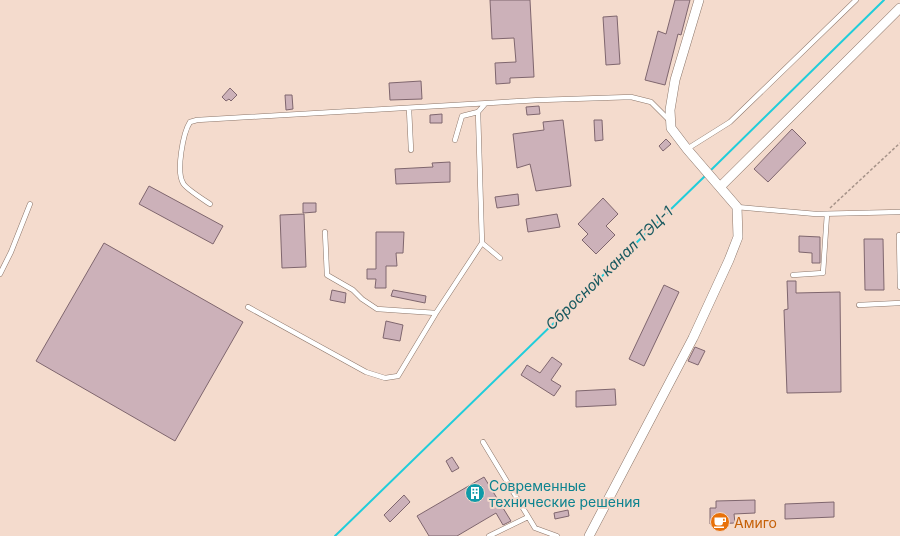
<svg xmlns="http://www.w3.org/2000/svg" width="900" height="536" viewBox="0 0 900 536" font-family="Inter,sans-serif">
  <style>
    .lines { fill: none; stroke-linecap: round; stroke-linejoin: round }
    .stream { stroke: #20cdda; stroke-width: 2 }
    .building { fill: #ccb1b9; stroke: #7f666e }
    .service-casing { stroke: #8c766a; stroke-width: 5.5 }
    .minor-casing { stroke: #8c766a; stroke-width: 10 }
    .path { stroke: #a69389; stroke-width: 1.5; stroke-dasharray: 3 2; stroke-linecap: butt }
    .service { stroke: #fff; stroke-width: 4.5 }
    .minor { stroke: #fff; stroke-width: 9 }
    .labels { text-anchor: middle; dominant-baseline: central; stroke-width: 4; stroke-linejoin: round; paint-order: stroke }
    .culture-label { font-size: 14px; fill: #0d838f; stroke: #f4dbcd; text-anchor: start }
    .food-label { font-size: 14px; fill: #c56008; stroke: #f4dbcd; text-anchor: start }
    .water-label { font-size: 15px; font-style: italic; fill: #19595f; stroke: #f4dbcd }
  </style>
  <rect width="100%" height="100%" fill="#f4dbcd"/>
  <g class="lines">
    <path class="stream" d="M710 171 884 0
      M335 536 705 176"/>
  </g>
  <path class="building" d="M490 0H530L534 77 510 78V83L496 84 495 63 516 62 514 38 492 39Z
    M675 0H690L681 35 678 34 665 85 645 80 658 31 666 34Z
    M617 16 620 64 606 65 603 17Z
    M421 81 422 99 390 100 389 83Z
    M230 88 237 95 231 101 229 99 226 101 222 97Z
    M285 95H292L293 109 286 110Z
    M539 106 540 114 527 115 526 107Z
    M442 114V123H430V115Z
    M563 120 571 186 536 191 530 164 517 168 513 134 544 130 543 122Z
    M594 120H602L603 140 595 141Z
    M792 129 806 143 768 182 754 169Z
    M666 139 671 144 663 151 659 146Z
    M450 162V182L396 184 395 169 433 167 432 163Z
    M149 186 223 226 213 244 139 204Z
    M518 194 519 205 497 208 495 197Z
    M603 198 618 214 606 226 615 235 596 254 582 240 588 234 578 224Z
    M303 203H316V212L303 213Z
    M304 214 306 267 282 268 280 215Z
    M557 214 560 227 528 232 526 219Z
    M376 232H404L403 253H396L397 266H386V288H375L376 279H367V269H376Z
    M799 236 820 237V263H812V253L799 252Z
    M864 239H883L884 290H865Z
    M104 243 243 322 175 441 36 361Z
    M787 281H796V293L840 292 841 392 787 393 784 310 788 309Z
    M664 285 679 292 644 366 629 359Z
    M332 290 346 293 345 303 330 300Z
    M393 290 426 296 425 303 391 296Z
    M386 321 403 325 400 341 383 338Z
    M695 347 705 351 698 365 688 361Z
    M552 357 562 364 551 380 561 386 554 396 521 375 527 365 540 373Z
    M615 389 616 405 576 407V391Z
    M452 457 459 468 452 472 446 461Z
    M484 477 511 521 503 525 496 513 457 536H429L417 516Z
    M404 495 410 502 390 522 384 515Z
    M755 500V513L734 514 735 523 710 524V508H716V501Z
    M834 502V517L785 519V504Z
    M568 510 569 516 555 519 554 513Z"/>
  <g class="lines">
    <g class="service-casing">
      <path id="service" d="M409 109 411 150
        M455 140 462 116 478 112
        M687 149 730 122 856 0
        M210 204C204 200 185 188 183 183 176 171 183 133 190 122L197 120 540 100 631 97 651 102 669 120
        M737 207 816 214 900 212
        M325 232 327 275 353 290 362 299 377 309 436 313
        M899 235 900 287
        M482 243 500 258
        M0 274 11 252 30 204
        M793 275 823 273 827 214
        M859 305 900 303
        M248 307 366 372 385 378 398 376 436 313 482 243 478 112 485 104
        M483 442 535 528 557 536
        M489 536 528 517"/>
    </g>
    <g class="minor-casing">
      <path id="minor" d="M720 187 900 8
        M589 536 693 338 729 260 738 237 737 207 687 149 671 128 670 110 675 80 699 0"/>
    </g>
    <path class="path" d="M830 208 900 143"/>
    <use href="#service" class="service"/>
    <use href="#minor" class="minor"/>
  </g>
  <defs>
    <g id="building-disc" transform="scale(1)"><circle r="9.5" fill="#0f9aa8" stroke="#f4dbcd"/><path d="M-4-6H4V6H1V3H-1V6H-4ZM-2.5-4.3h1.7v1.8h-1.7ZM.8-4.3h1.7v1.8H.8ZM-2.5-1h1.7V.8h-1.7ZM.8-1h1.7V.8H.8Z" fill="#fff"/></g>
    <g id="cafe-disc" transform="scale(1)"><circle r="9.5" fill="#e8710a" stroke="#f4dbcd"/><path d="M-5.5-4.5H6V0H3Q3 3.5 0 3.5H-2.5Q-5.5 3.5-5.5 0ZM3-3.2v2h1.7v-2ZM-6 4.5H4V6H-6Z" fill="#fff"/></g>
  </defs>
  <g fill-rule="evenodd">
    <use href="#building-disc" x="475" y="493"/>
    <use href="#cafe-disc" x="720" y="522"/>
  </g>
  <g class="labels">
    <g class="culture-label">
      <text x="489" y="485">Современные<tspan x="489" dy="16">технические решения</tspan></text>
    </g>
    <g class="food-label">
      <text x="734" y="522">Амиго</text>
    </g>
    <g class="water-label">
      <text transform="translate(609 268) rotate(-44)">Сбросной канал ТЭЦ-1</text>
    </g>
  </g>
</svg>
